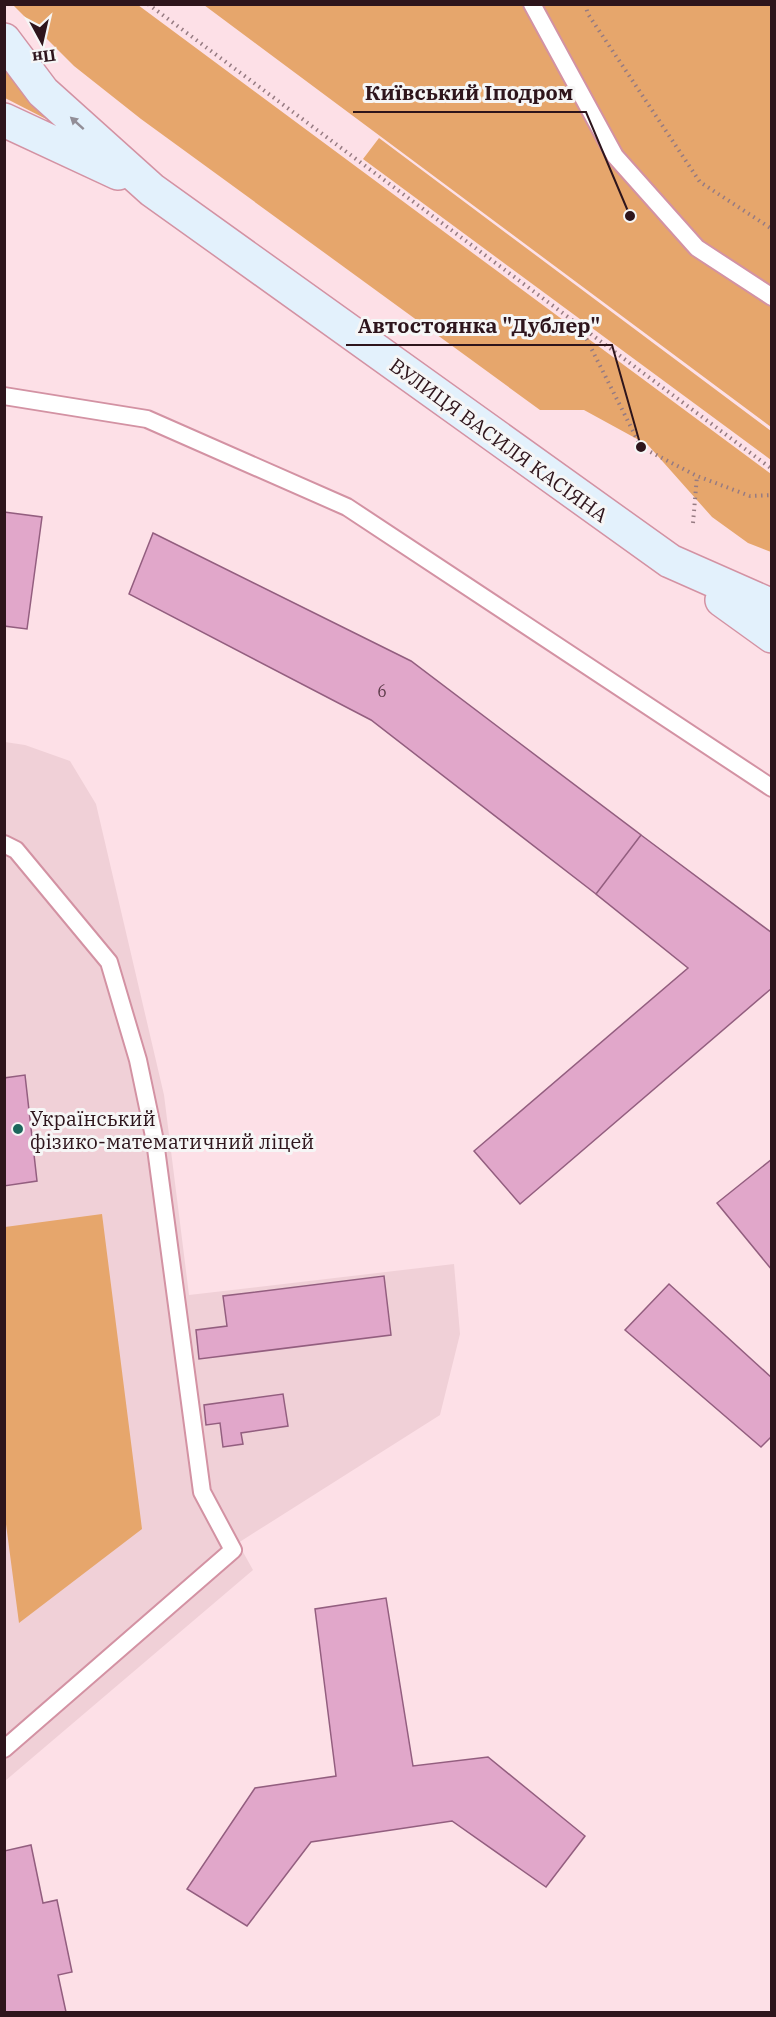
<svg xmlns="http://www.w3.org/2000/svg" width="776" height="2017" viewBox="0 0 776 2017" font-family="'IBM Plex Serif',serif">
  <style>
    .built { fill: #f0d0d7 }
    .green { fill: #e6a66c }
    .building { fill: #e1a7ca; stroke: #935e7f; stroke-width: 1.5 }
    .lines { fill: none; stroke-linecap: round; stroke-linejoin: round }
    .lane-casing { stroke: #d392a3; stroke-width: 20 }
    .secondary-casing { stroke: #d392a3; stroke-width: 36 }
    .path { stroke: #967b82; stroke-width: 4; stroke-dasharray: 1.5 4.5; stroke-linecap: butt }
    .lane { stroke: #fff; stroke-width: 16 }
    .secondary { stroke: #e3f1fc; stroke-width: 33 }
    .oneway { fill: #928e97 }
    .poi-dot { fill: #1d665c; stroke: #f6f6f6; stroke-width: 2 }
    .labels { text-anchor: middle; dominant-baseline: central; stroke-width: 6; stroke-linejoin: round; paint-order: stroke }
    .number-label { font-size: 16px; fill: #5b3a48 }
    .street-label { font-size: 20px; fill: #2e151c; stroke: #f6f6f6 }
    .poi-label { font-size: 20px; fill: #2e151c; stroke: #f6f6f6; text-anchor: start }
    .leader { fill: none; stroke: #2e151c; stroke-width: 2 }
    .callout-dot { fill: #2e151c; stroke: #f6f6f6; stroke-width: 2 }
    .callout-label { font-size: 21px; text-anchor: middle; font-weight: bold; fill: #2e151c; stroke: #f6f6f6; stroke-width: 6; stroke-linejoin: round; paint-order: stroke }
  </style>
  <rect width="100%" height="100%" fill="#fde0e7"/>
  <path class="built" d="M5 742 25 745 70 761 96 804 164 1095 189 1295 454 1264 460 1334 440 1415 238 1543 253 1570 5 1781Z"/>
  <path class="green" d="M13 5H138L771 474V552L748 543 712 517 648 445 584 410H540L141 119 74 66Z
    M204 5H771V427Z
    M5 68 48 120 5 98Z
    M379 138 771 431V460L363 159Z
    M102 1214 142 1529 19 1623 4 1509 5 1227Z"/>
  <path class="building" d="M4 512 42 517 27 629 4 626Z
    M153 533 411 661 641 835 596 894 371 720 129 594Z
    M641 835 772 933V988L520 1204 474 1151 688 968 596 894Z
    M25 1075 37 1181 4 1186V1078Z
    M772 1159V1270L717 1203Z
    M384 1276 391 1335 199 1359 196 1330 227 1326 223 1296Z
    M669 1284 772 1378V1436L761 1447 625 1330Z
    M283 1394 288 1426 241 1433 243 1444 223 1447 220 1423 206 1425 204 1405Z
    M386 1598 413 1766 488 1757 585 1836 546 1887 452 1821 311 1842 247 1926 187 1889 255 1788 336 1776 315 1609Z
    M31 1845 43 1903 57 1900 72 1972 58 1975 66 2012H4V1851Z"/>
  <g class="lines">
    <g class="lane-casing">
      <path id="lane" d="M532 4 615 156 697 248 772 297
        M4 396 147 419 347 507 772 788
        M4 844 16 850 109 962 138 1060 155 1141 202 1492 233 1550 4 1749"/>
    </g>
    <g class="secondary-casing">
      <path id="secondary" d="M4 40 43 92 152 190 670 561 772 606
        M4 120 118 173
        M722 600 772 636"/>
    </g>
    <path class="path" d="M148 4 772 469
      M585 4 588 14 700 182 772 229
      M581 328 641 447 697 476 750 496 772 495
      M693 523 697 476"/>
    <use href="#lane" class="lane"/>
    <use href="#secondary" class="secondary"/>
  </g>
  <defs><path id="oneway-solid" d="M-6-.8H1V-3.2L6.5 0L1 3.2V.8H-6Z" transform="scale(1.5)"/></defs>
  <use class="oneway" href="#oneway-solid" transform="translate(77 123) rotate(-138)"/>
  <circle class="poi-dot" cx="18" cy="1129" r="6"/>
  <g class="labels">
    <g class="number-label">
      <text x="382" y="691">6</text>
    </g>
    <g class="street-label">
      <text transform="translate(499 440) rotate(36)">ВУЛИЦЯ ВАСИЛЯ КАСІЯНА</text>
    </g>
    <g class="poi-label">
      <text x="30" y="1118">Український<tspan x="30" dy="23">фізико-математичний ліцей</tspan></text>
    </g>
  </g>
  <path class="leader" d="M630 216L586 112H353M641 447L612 345H346"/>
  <g class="callout-dot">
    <circle cx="630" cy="216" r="6"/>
    <circle cx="641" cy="447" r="6"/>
  </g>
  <g class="callout-label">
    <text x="469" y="100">Київський Іподром</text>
    <text x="479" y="333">Автостоянка "Дублер"</text>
  </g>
  <rect width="776" height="2017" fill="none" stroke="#2e151c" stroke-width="12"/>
  <g transform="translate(42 42) rotate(172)" stroke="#f6f6f6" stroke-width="4.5" paint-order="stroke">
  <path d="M0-4.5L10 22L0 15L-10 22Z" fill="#2e151c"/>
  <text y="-9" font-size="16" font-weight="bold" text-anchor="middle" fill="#2e151c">Пн</text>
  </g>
</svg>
